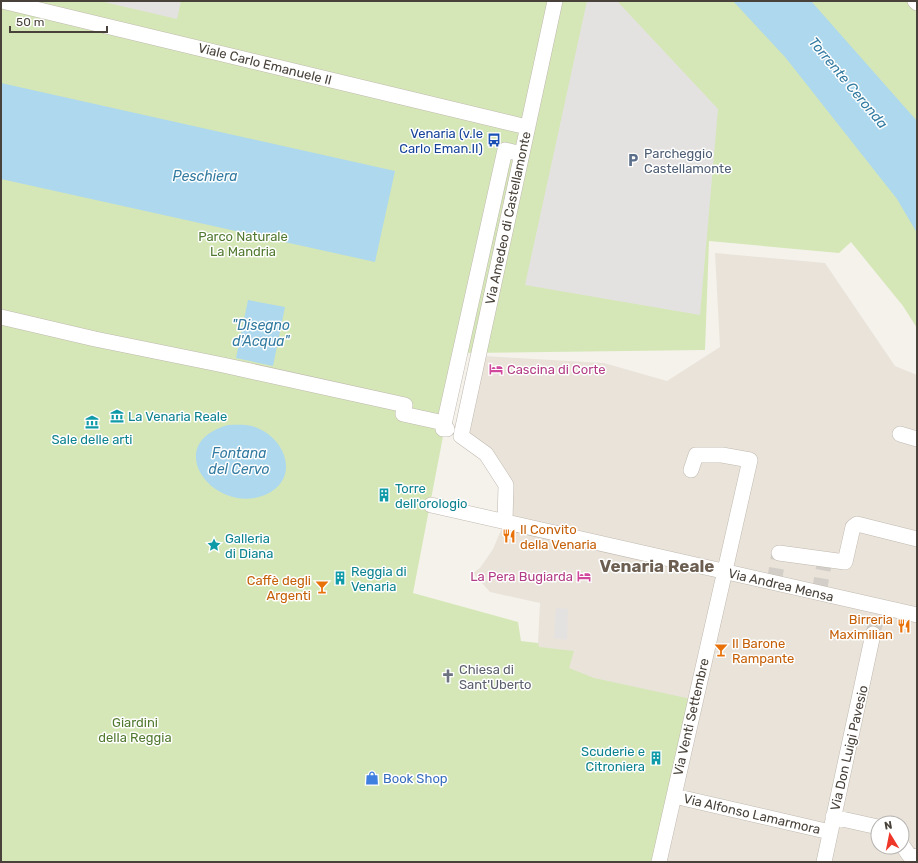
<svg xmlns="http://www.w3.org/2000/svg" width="918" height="863" viewBox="0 0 918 863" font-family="Rubik,sans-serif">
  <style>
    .residential { fill: #e9e3da; fill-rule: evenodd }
    .green { fill: #d5e7b7 }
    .parking { fill: #e4e2e0 }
    .water { fill: #add8ee }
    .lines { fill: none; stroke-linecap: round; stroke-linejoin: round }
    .minor-tunnel { stroke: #d3cfc8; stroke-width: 15; stroke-dasharray: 15 8; stroke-linecap: butt }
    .minor-casing { stroke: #c0b9af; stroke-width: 16 }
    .minor { stroke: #fff; stroke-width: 15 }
    .labels { text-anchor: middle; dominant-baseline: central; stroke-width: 3; stroke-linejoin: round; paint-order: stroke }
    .street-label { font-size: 13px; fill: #49423a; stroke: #fff }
    .transit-label { font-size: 13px; fill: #164399; stroke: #fff; text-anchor: end }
    .service-label { font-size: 13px; fill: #4e5e75; stroke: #fff; text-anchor: start }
    .park-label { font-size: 13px; fill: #51792f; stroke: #fff }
    .hotel-label { font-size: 13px; fill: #b23c85; stroke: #fff; text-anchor: start }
    .culture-label { font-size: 13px; fill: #0d838f; stroke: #fff; text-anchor: start }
    .food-label { font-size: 13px; fill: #c56008; stroke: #fff; text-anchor: start }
    .worship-label { font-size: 13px; fill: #5b616d; stroke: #fff; text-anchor: start }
    .shop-label { font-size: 13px; fill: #366cbe; stroke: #fff; text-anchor: start }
    .water-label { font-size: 14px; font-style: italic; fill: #337ba1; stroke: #fff }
    .district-label { font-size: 17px; font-weight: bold; fill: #6c5f51; stroke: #fff }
  </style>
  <rect width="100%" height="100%" fill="#f5f2ec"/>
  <path class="residential" d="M715 253 825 263 895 366 917 375V862H338L538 643 540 603 490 592 473 573 480 568 493 549 505 521 507 478 501 464 491 450 468 437 483 356 604 363 667 381 720 347ZM878 823H902V847H878Z"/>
  <path class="green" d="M1 1H917V328L903 306 851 242 839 253 709 241 705 350 459 353 413 593 518 622 521 641 538 643 539 647 574 651 569 668 594 678 691 699 653 862H1Z"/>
  <path class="parking" d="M100 1H181L177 19Z
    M587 1H617L718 109 700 315 525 285Z
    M556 608 568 609 567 640 554 638Z"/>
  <path class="water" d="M733 1H811L917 121V233L897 199 785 57Z
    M1 83 395 171 375 262 1 179Z
    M248 300 285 307 273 366 236 358Z
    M228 425C237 425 246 424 255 427 288 439 301 482 262 496 212 513 161 444 228 425Z"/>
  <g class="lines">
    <path class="minor-tunnel" d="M774 583 779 553
      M819 593 825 559
      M873 634 879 607"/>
    <g class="minor-casing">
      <path id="minor" d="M2 1 527 127
        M915 1 917 3
        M1 317 95 339 223 365 405 405 403 414 444 423
        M447 429H443L505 150 522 154
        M900 434 917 439
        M431 505 917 615
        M505 521 506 485 486 454 461 436 555 1
        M779 553 845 562 853 527 857 524 917 539
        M674 796 830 832
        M833 817 878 827
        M902 845 909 855 917 857
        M659 862 750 460 722 455H696L691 470
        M824 862 873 634"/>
    </g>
    <use href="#minor" class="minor"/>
  </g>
  <defs>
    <g id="bus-bare" transform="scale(1.08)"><path d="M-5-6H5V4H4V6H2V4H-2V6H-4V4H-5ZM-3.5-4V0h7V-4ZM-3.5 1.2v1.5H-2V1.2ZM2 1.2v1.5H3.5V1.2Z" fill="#1a4fb4" stroke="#fff" stroke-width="2.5" paint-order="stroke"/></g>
    <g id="parking-bare" transform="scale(1.08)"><path d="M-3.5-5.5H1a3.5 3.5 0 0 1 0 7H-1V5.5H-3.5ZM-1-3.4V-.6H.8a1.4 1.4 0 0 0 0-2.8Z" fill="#5c6f8a" stroke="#fff" stroke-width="2.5" paint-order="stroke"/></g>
    <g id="hotel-bare" transform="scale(1.08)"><path d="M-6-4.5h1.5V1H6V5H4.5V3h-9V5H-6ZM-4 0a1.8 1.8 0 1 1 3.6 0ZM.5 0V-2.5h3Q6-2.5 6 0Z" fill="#d1479c" stroke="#fff" stroke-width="2.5" paint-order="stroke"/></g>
    <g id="museum-bare" transform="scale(1.08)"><path d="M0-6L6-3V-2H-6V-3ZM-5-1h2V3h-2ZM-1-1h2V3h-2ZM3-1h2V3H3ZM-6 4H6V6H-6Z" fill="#0f9aa8" stroke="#fff" stroke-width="2.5" paint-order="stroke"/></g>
    <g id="building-bare" transform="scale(1.08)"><path d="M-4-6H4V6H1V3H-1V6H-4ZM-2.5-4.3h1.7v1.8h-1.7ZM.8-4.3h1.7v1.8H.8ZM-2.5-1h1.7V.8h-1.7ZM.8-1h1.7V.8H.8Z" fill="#0f9aa8" stroke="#fff" stroke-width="2.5" paint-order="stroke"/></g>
    <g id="restaurant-bare" transform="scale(1.08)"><path d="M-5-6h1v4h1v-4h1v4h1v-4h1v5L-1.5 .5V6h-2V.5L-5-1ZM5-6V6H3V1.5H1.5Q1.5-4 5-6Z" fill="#e8710a" stroke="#fff" stroke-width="2.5" paint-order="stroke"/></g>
    <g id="sight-bare" transform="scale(1.08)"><path d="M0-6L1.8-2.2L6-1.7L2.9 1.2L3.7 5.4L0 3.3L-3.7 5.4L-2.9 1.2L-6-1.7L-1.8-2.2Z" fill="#0f9aa8" stroke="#fff" stroke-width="2.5" paint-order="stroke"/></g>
    <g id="bar-bare" transform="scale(1.08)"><path d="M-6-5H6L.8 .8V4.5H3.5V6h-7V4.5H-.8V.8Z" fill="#e8710a" stroke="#fff" stroke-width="2.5" paint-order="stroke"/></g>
    <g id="church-bare" transform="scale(1.08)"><path d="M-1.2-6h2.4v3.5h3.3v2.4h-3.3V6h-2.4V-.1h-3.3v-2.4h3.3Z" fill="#6b7280" stroke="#fff" stroke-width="2.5" paint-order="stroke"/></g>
    <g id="shop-bare" transform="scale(1.08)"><path d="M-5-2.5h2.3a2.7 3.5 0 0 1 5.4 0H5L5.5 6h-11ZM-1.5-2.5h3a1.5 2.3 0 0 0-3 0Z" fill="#3f7fe0" stroke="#fff" stroke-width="2.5" paint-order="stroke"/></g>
  </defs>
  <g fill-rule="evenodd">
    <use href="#bus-bare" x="494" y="140"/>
    <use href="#parking-bare" x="633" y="160"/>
    <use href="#hotel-bare" x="496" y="369"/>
    <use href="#museum-bare" x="117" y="416"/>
    <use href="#museum-bare" x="92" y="422"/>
    <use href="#building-bare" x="384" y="495"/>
    <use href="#restaurant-bare" x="509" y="536"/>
    <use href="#sight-bare" x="214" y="545"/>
    <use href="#hotel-bare" x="584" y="576"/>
    <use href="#building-bare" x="340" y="578"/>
    <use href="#bar-bare" x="322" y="587"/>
    <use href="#restaurant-bare" x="904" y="626"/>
    <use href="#bar-bare" x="721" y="650"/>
    <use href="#church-bare" x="448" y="676"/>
    <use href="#building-bare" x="656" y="758"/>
    <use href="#shop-bare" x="372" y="778"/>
  </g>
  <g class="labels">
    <g class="street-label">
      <text transform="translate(265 64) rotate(14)">Viale Carlo Emanuele II</text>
      <text transform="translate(508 218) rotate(-78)">Via Amedeo di Castellamonte</text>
      <text transform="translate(781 585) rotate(13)">Via Andrea Mensa</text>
      <text transform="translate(691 717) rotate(-77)">Via Venti Settembre</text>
      <text transform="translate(849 748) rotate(-77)">Via Don Luigi Pavesio</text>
      <text transform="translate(752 814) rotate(13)">Via Alfonso Lamarmora</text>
    </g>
    <g class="transit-label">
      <text x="483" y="133">Venaria (v.le<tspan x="483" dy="15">Carlo Eman.II)</tspan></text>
    </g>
    <g class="service-label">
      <text x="644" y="153">Parcheggio<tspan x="644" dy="15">Castellamonte</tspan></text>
    </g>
    <g class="park-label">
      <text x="243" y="236">Parco Naturale<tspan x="243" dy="15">La Mandria</tspan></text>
      <text x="135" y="722">Giardini<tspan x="135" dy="15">della Reggia</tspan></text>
    </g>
    <g class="hotel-label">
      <text x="507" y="369">Cascina di Corte</text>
      <text x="573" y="576" text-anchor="end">La Pera Bugiarda</text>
    </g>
    <g class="culture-label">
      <text x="128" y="416">La Venaria Reale</text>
      <text x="92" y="439" text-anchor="middle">Sale delle arti</text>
      <text x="395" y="488">Torre<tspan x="395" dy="15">dell'orologio</tspan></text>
      <text x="225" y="538">Galleria<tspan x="225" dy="15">di Diana</tspan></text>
      <text x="351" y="571">Reggia di<tspan x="351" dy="15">Venaria</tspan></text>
      <text x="645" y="751" text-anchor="end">Scuderie e<tspan x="645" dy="15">Citroniera</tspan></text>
    </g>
    <g class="food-label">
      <text x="520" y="529">Il Convito<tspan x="520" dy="15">della Venaria</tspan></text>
      <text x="311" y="580" text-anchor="end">Caffè degli<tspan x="311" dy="15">Argenti</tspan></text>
      <text x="893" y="619" text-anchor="end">Birreria<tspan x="893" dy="15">Maximilian</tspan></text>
      <text x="732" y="643">Il Barone<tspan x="732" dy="15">Rampante</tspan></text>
    </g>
    <g class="worship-label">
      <text x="459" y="669">Chiesa di<tspan x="459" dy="15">Sant'Uberto</tspan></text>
    </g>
    <g class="shop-label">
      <text x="383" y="778">Book Shop</text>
    </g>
    <g class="water-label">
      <text transform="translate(848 83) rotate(50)">Torrente Ceronda</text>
      <text x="205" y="176">Peschiera</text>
      <text x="261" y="325">"Disegno<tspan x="261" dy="16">d'Acqua"</tspan></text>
      <text x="239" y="453">Fontana<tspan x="239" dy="16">del Cervo</tspan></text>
    </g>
    <g class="district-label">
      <text x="657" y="566">Venaria Reale</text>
    </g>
  </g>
  <rect width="918" height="863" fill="none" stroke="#49423a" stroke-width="4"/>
  <g transform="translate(890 835) rotate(350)"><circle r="19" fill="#ffffff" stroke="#b6b3b0"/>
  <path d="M0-3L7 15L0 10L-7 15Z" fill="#ef3729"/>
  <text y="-6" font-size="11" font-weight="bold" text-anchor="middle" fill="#49423a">N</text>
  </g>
  <path d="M10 26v6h97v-6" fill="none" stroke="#49423a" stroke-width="2"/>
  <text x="16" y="26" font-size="12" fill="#49423a" stroke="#ffffff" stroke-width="3" paint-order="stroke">50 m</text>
</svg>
